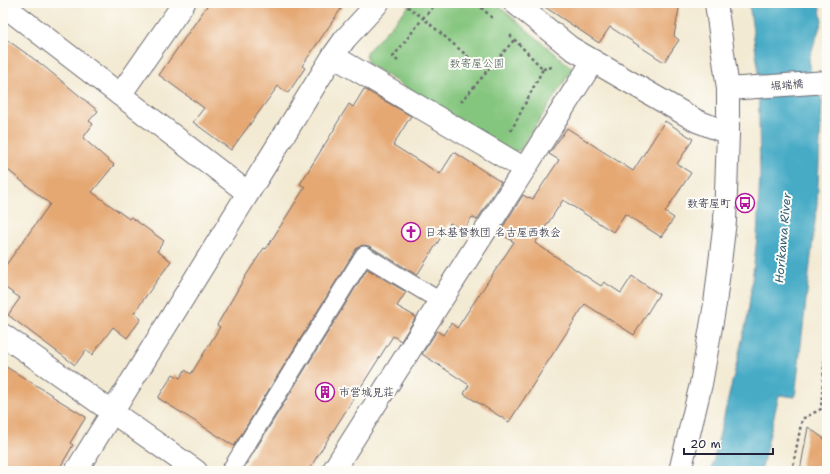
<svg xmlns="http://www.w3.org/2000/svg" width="830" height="474" viewBox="0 0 830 474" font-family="'Shantell Sans','Klee One',sans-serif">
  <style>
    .green { fill: #85c67f; stroke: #54745d }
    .water { fill: #47abc6; stroke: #346680 }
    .building { fill: #e5a873 }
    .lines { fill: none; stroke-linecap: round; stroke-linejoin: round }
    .lane-casing { stroke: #6b6870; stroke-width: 19 }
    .street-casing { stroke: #6b6870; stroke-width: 24 }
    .secondary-casing { stroke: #6b6870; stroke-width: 24 }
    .path { stroke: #6b6870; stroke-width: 2.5; stroke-dasharray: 3 3; stroke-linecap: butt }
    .lane { stroke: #fff; stroke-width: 17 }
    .street { stroke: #fff; stroke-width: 22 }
    .secondary { stroke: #fff; stroke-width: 22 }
    .labels { text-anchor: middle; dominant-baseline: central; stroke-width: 4; stroke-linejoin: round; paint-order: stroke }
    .park-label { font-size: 11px; fill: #455b53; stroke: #fdfcf7 }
    .street-label { font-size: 11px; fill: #22223b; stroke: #fdfcf7 }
    .poi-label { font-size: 11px; fill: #22223b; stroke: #fdfcf7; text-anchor: start }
    .water-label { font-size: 12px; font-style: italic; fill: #33607a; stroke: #fdfcf7 }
  </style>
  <rect width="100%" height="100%" fill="#fdfcf7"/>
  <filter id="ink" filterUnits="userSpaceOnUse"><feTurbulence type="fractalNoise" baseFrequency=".025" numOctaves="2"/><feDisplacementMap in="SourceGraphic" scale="8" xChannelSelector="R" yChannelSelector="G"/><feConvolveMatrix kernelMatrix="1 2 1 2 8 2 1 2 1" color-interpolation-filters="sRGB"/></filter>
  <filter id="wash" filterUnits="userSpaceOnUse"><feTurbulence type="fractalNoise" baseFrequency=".012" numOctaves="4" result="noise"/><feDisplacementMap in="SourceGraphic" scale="16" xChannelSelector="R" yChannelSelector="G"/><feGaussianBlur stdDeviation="0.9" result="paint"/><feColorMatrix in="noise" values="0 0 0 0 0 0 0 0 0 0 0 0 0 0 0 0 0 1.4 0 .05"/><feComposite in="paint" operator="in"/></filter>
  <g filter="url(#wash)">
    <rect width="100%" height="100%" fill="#f3ead3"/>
    <path class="green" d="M412 3H495L571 67V71L520 150 512 152 368 64 366 53Z"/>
    <path class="water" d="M749 3H819L822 21 809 59 811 72 822 101 817 204 795 397 779 395 761 471H711L748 315 757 238 760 173 758 67Z"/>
    <g id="blocks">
      <path class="building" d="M209 3H345L302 66 305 68 288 93 278 86 231 150 193 122 204 108 159 75Z
        M539 3H680L674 36 679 40 664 62 610 27 599 43Z
        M3 37 41 64 98 111 89 121 93 124 83 138 114 165 92 192 129 219 131 217 164 241 157 251 171 261 134 313 141 319 127 338 113 327 92 355 86 350 75 365 8 315 20 298 3 286V269L50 204 3 166Z
        M364 89 411 116 393 145 440 174 454 152 501 182 477 220 472 217 463 231 450 223 417 275 369 246 364 245 360 246 356 249 234 446 158 398 173 374 180 378 185 370 191 374 220 327 217 325 245 277 264 248 266 249 305 187 300 184 335 128H334L349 104 353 107Z
        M665 121 693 139 677 164 691 173 665 212 674 218 661 237 625 214 613 232 563 200 535 243 601 286 604 282 621 293 632 276 659 294 634 335 585 304 509 422 464 394 469 385 422 354 437 331 443 335 451 323 457 328 514 242 499 233 523 195 528 198 529 197 533 199 559 160 549 154 567 128 633 171Z
        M367 269 406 292 397 306 416 317 401 341 393 336 308 471H242Z
        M3 365 52 395V396L86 417 70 443 73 445 58 471H3Z
        M808 427 827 441V471H800Z"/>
    </g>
  </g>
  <g filter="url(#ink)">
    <use href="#blocks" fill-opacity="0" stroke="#6b6870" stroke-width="1"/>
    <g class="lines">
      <g class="lane-casing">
        <path id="lane" d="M230 471 364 255 440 301"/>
      </g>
      <g class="street-casing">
        <path id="street" d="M515 3 571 48 697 121 728 133
          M3 5 248 193
          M333 56 525 169
          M728 89 827 82
          M120 95 184 3
          M3 335 196 471
          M76 471 333 56 345 39 378 3
          M333 471 593 61"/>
      </g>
      <g class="secondary-casing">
        <path id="secondary" d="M680 471 701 384 715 304 725 221 728 133V89L716 3"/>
      </g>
      <path class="path" d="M437 3 423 18 486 72
        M477 3 492 18
        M510 35 543 69
        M398 61 393 57 423 18 404 4
        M543 69 552 67
        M461 102 514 40
        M511 131 543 69
        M792 471 802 419 821 409 827 321"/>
      <use href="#lane" class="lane"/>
      <use href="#street" class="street"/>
      <use href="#secondary" class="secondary"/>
    </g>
  </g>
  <defs>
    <g id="bus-ring" transform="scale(1)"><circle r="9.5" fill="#fdfcf7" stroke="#b5179e" stroke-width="1.5"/><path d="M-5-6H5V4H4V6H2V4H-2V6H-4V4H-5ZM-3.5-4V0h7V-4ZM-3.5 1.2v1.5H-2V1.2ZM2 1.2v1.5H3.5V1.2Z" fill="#b5179e"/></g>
    <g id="church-ring" transform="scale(1)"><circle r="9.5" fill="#fdfcf7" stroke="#b5179e" stroke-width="1.5"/><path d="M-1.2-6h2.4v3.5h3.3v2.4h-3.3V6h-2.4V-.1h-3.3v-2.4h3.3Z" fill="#b5179e"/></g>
    <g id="building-ring" transform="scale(1)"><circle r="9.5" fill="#fdfcf7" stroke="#b5179e" stroke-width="1.5"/><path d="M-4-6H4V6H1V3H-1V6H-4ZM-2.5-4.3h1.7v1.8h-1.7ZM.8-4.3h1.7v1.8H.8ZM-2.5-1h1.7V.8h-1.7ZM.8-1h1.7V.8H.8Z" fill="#b5179e"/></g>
  </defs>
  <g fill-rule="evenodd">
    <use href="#bus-ring" x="745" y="203"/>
    <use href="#church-ring" x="411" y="232"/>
    <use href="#building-ring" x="325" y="392"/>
  </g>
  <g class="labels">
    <g class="park-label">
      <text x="477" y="63">数寄屋公園</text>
    </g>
    <g class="street-label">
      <text transform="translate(787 85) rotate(-4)">堀端橋</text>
    </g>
    <g class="poi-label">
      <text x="731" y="203" text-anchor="end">数寄屋町</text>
      <text x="425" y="232">日本基督教団 名古屋西教会</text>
      <text x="339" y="392">市営城見荘</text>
    </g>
    <g class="water-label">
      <text transform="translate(783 238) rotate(-85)">Horikawa River</text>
    </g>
  </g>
  <rect width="830" height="474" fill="none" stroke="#fdfcf7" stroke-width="16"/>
  <path d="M684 448v6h89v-6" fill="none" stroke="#22223b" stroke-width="2"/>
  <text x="690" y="448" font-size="12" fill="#22223b" stroke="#fdfcf7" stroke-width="3" paint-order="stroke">20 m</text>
</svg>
